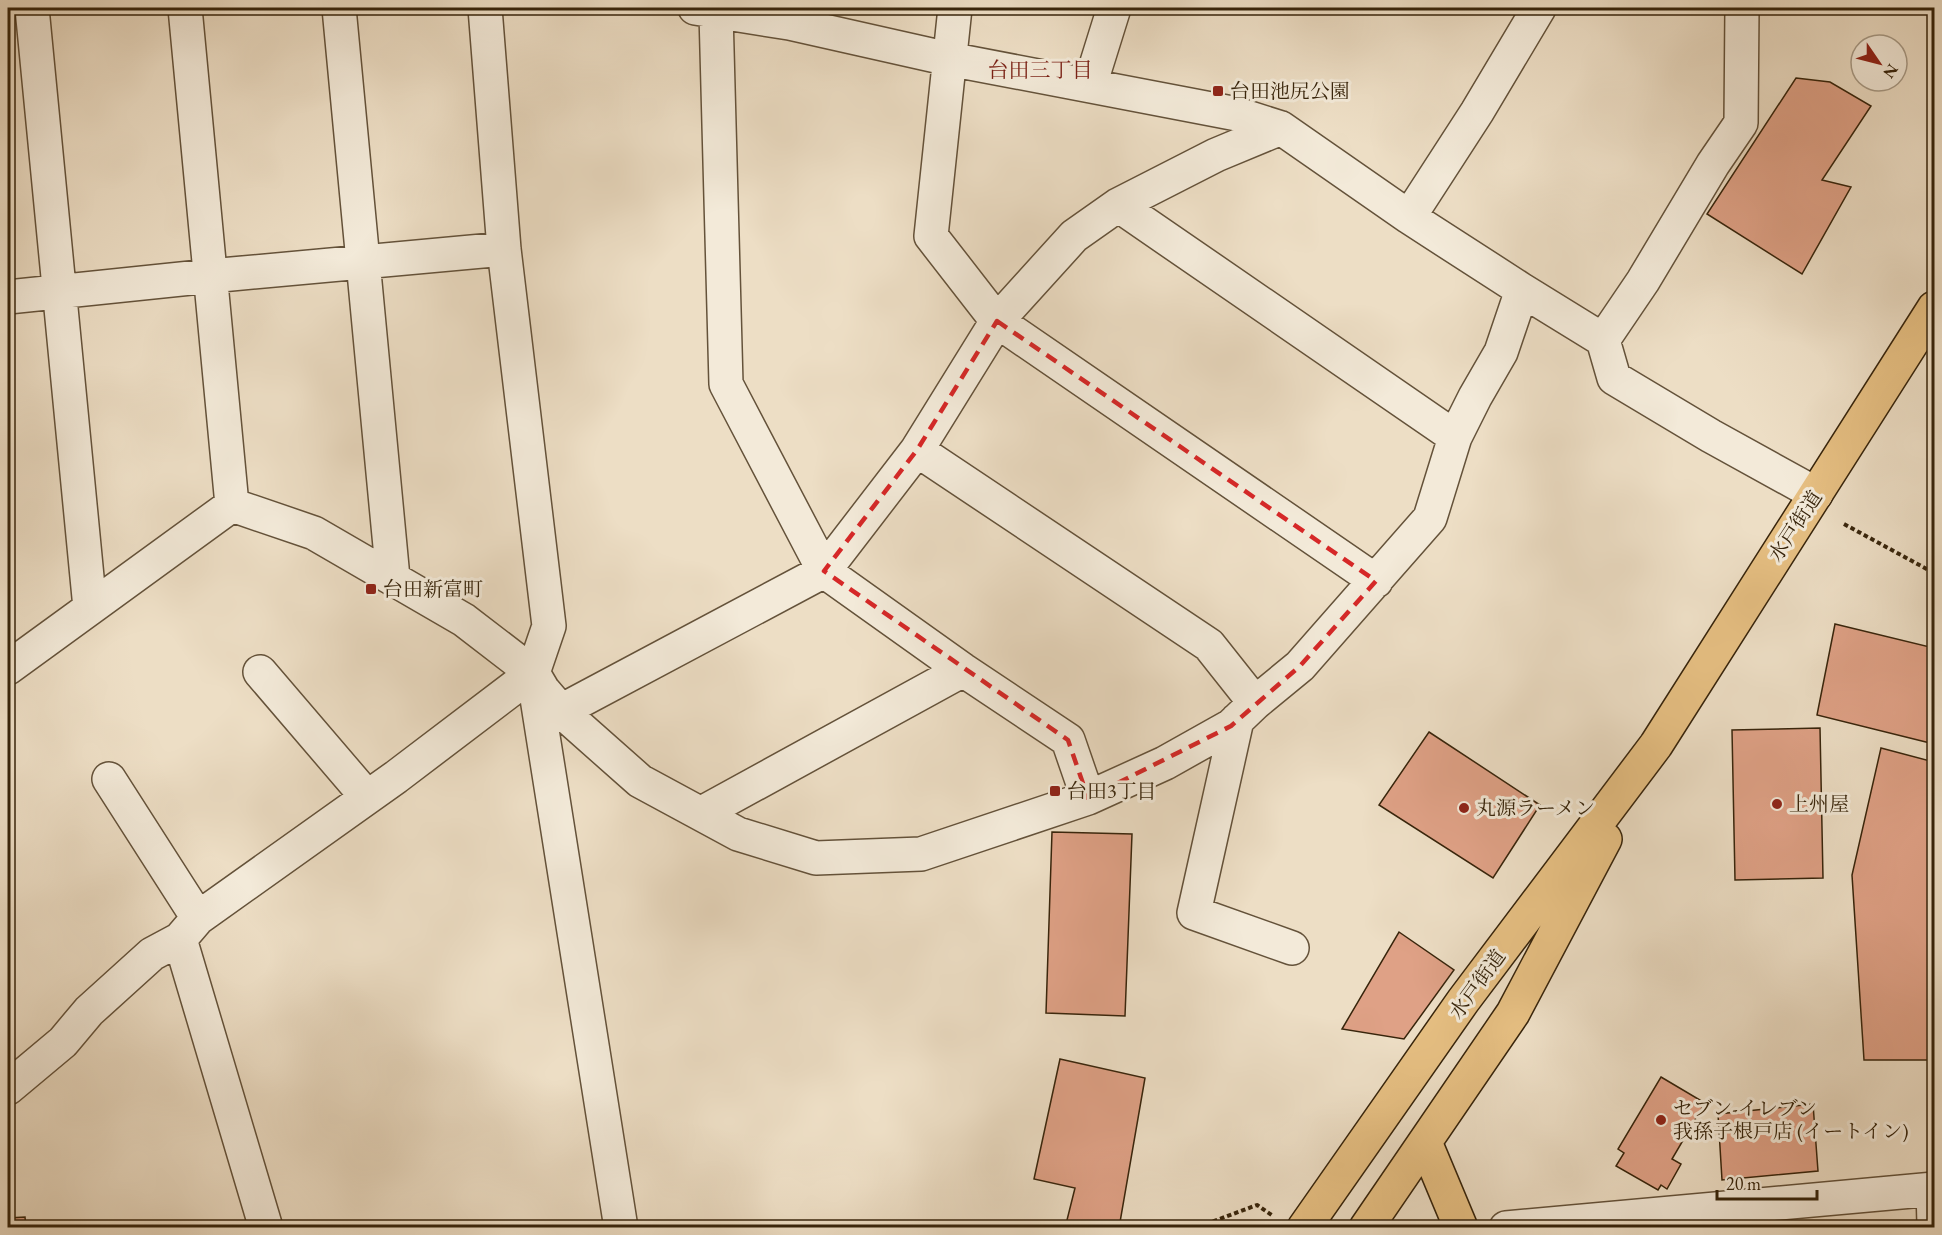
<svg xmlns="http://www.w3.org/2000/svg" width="1942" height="1235" viewBox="0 0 1942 1235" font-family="'EB Garamond','Noto Serif JP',serif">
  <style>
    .building { fill: #dfa186; stroke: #37240b; stroke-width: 1.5 }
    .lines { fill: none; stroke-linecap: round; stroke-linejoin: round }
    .minor-casing { stroke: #64523a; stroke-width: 36 }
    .highway-casing { stroke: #37240b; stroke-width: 36 }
    .path { stroke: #37240b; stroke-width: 4; stroke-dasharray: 4.5 3; stroke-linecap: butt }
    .minor { stroke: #f3ead9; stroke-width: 33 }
    .highway { stroke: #e6bf82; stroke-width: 33 }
    .marked { fill: none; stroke: #d62828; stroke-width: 4.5; stroke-dasharray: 12 8; stroke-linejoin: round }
    .poi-dot { fill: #8f2418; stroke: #f3ead9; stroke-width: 2 }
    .labels { text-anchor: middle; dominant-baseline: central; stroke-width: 6; stroke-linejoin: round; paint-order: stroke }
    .poi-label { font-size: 20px; fill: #37240b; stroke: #f3ead9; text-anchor: start }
    .street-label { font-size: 20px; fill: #37240b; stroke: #f3ead9 }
    .neighbourhood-label { font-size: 21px; fill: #7a1f14; stroke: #f3ead9 }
  </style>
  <rect width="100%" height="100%" fill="#eddec5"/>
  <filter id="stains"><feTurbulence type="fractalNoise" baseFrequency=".00333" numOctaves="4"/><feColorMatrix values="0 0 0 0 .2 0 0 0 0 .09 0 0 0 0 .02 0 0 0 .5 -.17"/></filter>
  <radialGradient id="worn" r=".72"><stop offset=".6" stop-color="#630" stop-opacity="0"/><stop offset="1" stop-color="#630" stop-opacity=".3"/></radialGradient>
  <path class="building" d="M1796 78 1830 82 1871 106 1822 180 1851 187 1802 274 1707 214Z
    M1835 624 1934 648V744L1817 715Z
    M1820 728 1823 878 1735 880 1732 730Z
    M1429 732 1540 805 1493 878 1379 805Z
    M1881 748 1934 762V1060H1864L1852 875Z
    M1052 832 1132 834 1125 1016 1046 1013Z
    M1399 932 1454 970 1404 1039 1342 1029Z
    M1060 1059 1145 1078 1119 1228H1065L1075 1188 1034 1179Z
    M1661 1077 1705 1103 1672 1159 1681 1164 1667 1189 1661 1185 1658 1190 1616 1166 1624 1153 1618 1149Z
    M1813 1104 1818 1171 1722 1180 1718 1114Z
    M25 1217 26 1228H8V1218Z"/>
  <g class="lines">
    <g class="minor-casing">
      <path id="minor" d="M32 8 90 608
        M185 8 232 505
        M339 8 393 578
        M485 8 504 249 549 626 533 673 621 1228
        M695 8 789 23 949 59 1237 114 1281 128
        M955 8 931 236 997 321 1376 581
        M716 13 726 384 824 571 963 670 1068 740 1088 798
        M1090 85 1114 8
        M1118 205 1455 437
        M1409 217 1522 290
        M8 297 210 276 504 249
        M1603 340 1614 378 1711 436 1816 494
        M917 450 1209 645 1255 703
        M8 668 232 505 314 533 464 620 533 673 543 690 561 711 640 781 738 834 816 858 921 854 1088 798 1165 763 1231 726 1255 703 1300 666 1430 518 1455 437 1475 397 1501 352 1522 290 1603 340 1643 281 1713 164 1741 123 1742 8
        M260 672 367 797
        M561 711 824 571 917 450 997 321 1074 236 1118 205 1216 155 1281 128 1409 217 1477 112 1539 8
        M1237 720 1194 913 1292 948
        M109 779 198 918
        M702 813 963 670
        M180 939 266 1228
        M8 1088 63 1042 89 1011 152 954 180 939 198 918 396 777 533 673
        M1933 1189 1934 1225
        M1506 1228 1934 1189"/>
    </g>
    <g class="highway-casing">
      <path id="highway" d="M1425 1142 1461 1228
        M1304 1228 1463 1001 1656 745 1934 308
        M1366 1228 1513 1013 1605 839"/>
    </g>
    <path class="path" d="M1844 524 1934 573
      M1206 1224 1257 1205 1273 1216"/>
    <use href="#minor" class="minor"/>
    <use href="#highway" class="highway"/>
  </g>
  <path class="marked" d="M997 321 1376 581 1300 666 1231 726 1088 798 1068 740 824 571 917 450Z"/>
  <g class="poi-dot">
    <rect x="1212" y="85" width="12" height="12" rx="3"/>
    <rect x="365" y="583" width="12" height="12" rx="3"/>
    <rect x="1049" y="785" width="12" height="12" rx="3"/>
    <circle cx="1777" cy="804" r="6"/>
    <circle cx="1464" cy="808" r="6"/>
    <circle cx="1661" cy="1120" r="6"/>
  </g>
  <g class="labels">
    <g class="poi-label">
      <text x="1230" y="91">台田池尻公園</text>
      <text x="383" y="589">台田新富町</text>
      <text x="1067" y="791">台田3丁目</text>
      <text x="1789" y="804">上州屋</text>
      <text x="1476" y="808">丸源ラーメン</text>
      <text x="1673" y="1108">セブン-イレブン<tspan x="1673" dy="23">我孫子根戸店 (イートイン)</tspan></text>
    </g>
    <g class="street-label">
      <text transform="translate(1795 526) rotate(-57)">水戸街道</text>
      <text transform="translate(1477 984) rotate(-54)">水戸街道</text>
    </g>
    <g class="neighbourhood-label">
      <text x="1040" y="69">台田三丁目</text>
    </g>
  </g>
  <rect width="1942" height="1235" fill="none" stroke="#eddec5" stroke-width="30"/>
  <rect x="9" y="9" width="1924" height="1217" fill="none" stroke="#37240b" stroke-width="3"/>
  <rect x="15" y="15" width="1912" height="1205" fill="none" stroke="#37240b" stroke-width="1.5"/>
  <g transform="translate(1879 63) rotate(125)"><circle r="28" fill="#f3ead9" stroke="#a89b87" stroke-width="1.5"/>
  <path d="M0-4.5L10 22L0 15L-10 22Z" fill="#8f2418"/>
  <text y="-9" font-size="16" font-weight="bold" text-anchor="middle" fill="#37240b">N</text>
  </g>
  <path d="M1717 1190v9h100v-9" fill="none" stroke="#37240b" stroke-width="3"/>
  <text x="1726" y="1190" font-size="18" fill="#37240b" stroke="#f3ead9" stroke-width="4.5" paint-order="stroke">20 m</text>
  <rect width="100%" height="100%" filter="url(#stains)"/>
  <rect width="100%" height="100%" fill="url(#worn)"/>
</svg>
